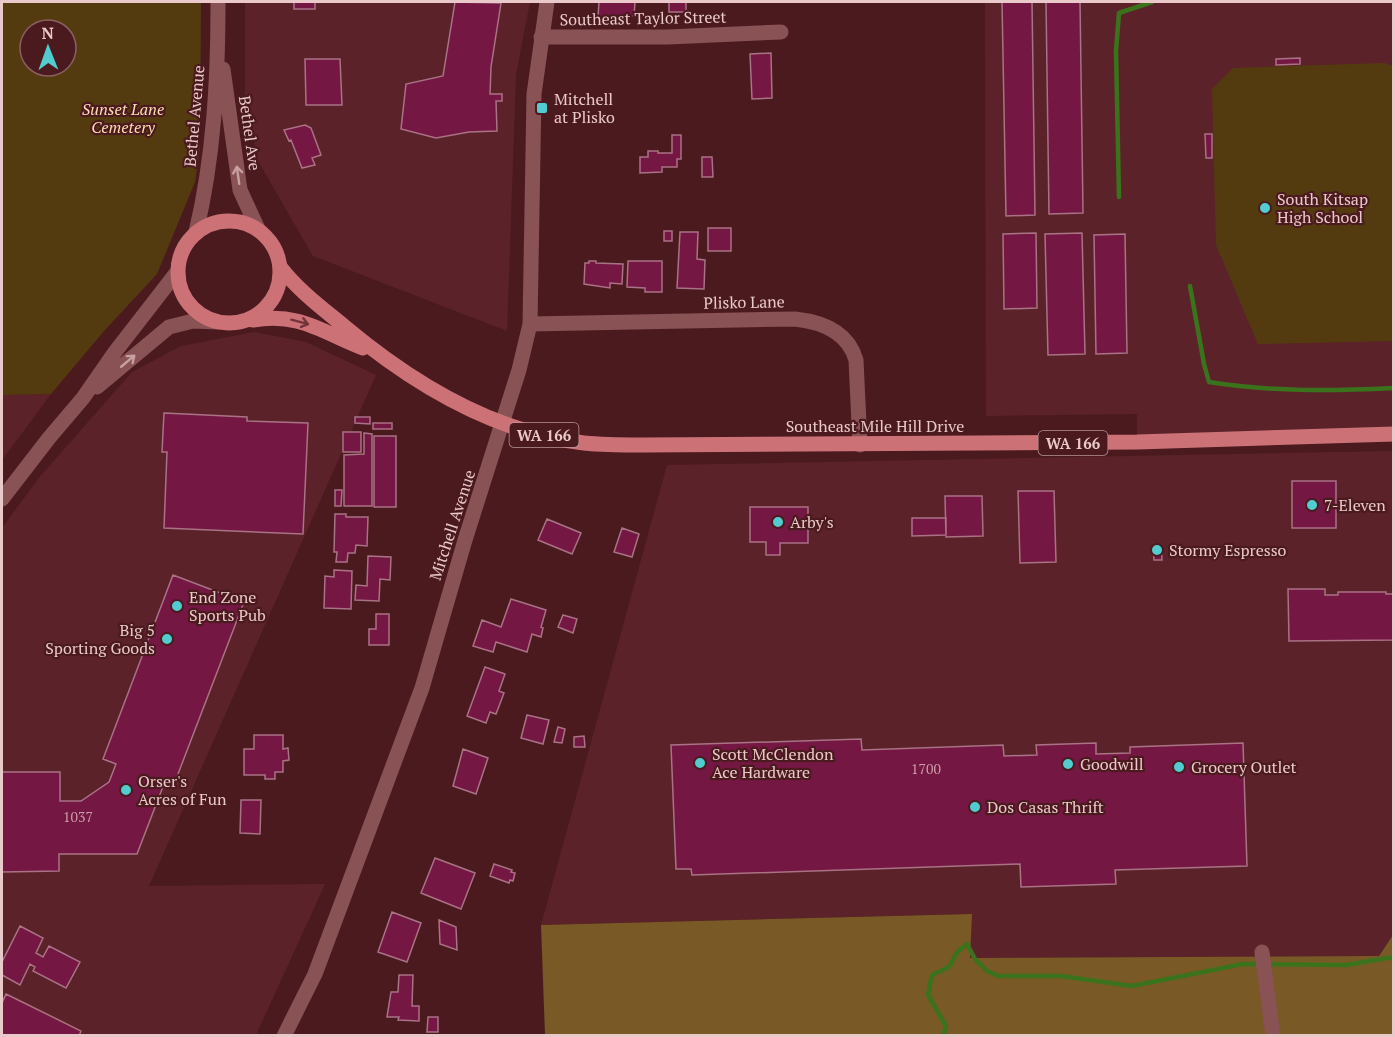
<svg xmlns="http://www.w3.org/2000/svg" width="1395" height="1037" viewBox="0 0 1395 1037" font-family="'PT Serif',serif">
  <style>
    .built { fill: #5b2329 }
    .green { fill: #543b0f; fill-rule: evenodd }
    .forest { fill: #795926 }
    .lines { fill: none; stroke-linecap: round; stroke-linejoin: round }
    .stream { stroke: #3b731c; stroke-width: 4.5 }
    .building { fill: #741743; stroke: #a97285; stroke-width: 1.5 }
    .street { stroke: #895255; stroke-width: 15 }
    .secondary { stroke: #895255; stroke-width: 15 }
    .primary { stroke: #cc7277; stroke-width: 15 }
    .oneway { stroke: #c89fa1 }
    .oneway2 { stroke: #723439 }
    .poi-dot { fill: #52cdcf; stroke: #4b1a1f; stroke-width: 2 }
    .labels { text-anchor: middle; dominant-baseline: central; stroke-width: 4.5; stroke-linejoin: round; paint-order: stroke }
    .number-label { font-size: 14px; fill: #cc9ca8 }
    .shield { fill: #4b1a1f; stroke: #ba9497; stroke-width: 1.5 }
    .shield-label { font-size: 15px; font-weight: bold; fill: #eac9ca }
    .street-label { font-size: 16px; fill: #eac9ca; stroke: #4b1a1f }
    .poi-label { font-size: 16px; fill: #eac9ca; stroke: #4b1a1f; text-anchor: start }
    .park-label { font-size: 16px; font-style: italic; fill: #fcdeb3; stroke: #4b1a1f }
  </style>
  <rect width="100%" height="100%" fill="#4b1a1f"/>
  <path class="built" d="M245 2H530L516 74 507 331 313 256 258 161 245 95Z
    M985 2H1393V434L1137 442V414L986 416Z
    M254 332 306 342 376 375 149 886 325 884 256 1035 2 1036V528L38 479 132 372 181 346Z
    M51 394 2 460V395Z
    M1393 451 1394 935 1379 956 970 958 971 914 541 925 667 465Z"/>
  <path class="green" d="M2 2H201L200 147 195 182 157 274 104 331 51 394 2 395ZM30 30H66V66H30Z
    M1385 63 1394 67 1393 341 1258 344 1216 245 1212 89 1233 68Z"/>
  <path class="forest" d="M972 914 970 958 1379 956 1393 935V1035H545L541 925Z"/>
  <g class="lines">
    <path class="stream" d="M1119 197 1116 51 1119 13 1152 2
      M1190 286 1204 364 1209 382C1271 392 1332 391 1394 388
      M943 1036 946 1026 928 995 932 975 949 967 957 952 967 944 975 959 987 971 998 976H1061L1132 986 1243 964 1346 965 1394 957"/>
  </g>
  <path class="building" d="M294 2H315V9H294Z
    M455 2 501 3 491 67 490 94H502V101H496L497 131 469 132 436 138 401 129 406 84 443 76Z
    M599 2H635L634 16H629L626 22 612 21V17H598Z
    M669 2H686V12H669Z
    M1002 2H1032L1035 215 1006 216Z
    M1046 2H1080L1083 213 1049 214Z
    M771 53 772 98 752 99 750 54Z
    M1300 58V64L1276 65V59Z
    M305 59H340L342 105H306Z
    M305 125 311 128 321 155 312 158 315 165 302 168 291 140 289 141 284 130Z
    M1205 134H1212V158H1206Z
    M672 135H681V159H677V167H662V172L640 173V157H648V151H658V153H672Z
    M702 157H712L713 177H702Z
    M708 228H731V251H708Z
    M664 231H672V241H664Z
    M680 232H698L697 259 705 260 704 289 677 288Z
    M1036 233 1037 308 1004 309 1003 234Z
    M1082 233 1085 354 1048 355 1045 234Z
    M1125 234 1127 353 1096 354 1094 235Z
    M589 261H596V263L623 264 622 284 610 283V288L584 284 585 263H589Z
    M628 261H662V292H645V288L627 287Z
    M164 413 247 417V421L308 423 303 534 164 528 167 452H162Z
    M355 417H370V424L355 423Z
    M373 423H392V429H373Z
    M343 432H361V452H343Z
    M364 433 372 434V506H344V455L364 454Z
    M374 436H396V507H374Z
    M1292 481H1336V528H1292Z
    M335 490H342L341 506H335Z
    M1018 491H1054L1056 562 1020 563Z
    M945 496H982L983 536 946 537Z
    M750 507H808V543H780V555H766V542H750Z
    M335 514H346V517H368L367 546 356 545 355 553H348L347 562H336L337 552H334Z
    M912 518H946V535L912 536Z
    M547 519 581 533 572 554 538 540Z
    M622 528 639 534 632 557 614 552Z
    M1153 546H1161L1162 560H1154Z
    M368 556 391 557 390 580 380 579 379 601 355 600 356 585 367 586Z
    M334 570 352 571 351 609 324 608 325 576 334 577Z
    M173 575 244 602 173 787 164 784 137 854H59V871L2 872V772H60V801H81L109 782 116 764 103 759Z
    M1288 589H1325V595H1338V592H1386V594H1394V640L1289 641Z
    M511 599 546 610 541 627 543 628 541 637 532 634 527 652 496 642 493 652 473 646 482 620 501 627Z
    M376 614H389V645H369V629H376Z
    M563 615 577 619 573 633 558 627Z
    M485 667 505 674 499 691 504 693 496 714 490 712 486 723 467 716Z
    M527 715 549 720 543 744 521 738Z
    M558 727 565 729 562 743 554 742Z
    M254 735H283V749L288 748 289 760 283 761V772H275V779H265V775H244V749H254Z
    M584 736 585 747H574V737Z
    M861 739 862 750 1003 745 1004 756 1037 755 1036 745 1096 743V754L1130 753V747L1243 743 1247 866 1115 870 1116 884 1021 887 1020 864 692 875 691 869H676L671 745Z
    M463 749 488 758 476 794 453 786Z
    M241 800H261L260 834 240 833Z
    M435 858 475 873 461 909 421 893Z
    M494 864 512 870 511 872 515 873 513 881 510 880 509 883 490 876Z
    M392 912 421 923 407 962 378 952Z
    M439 920 456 927 457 950 440 944Z
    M20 926 43 938 36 953 43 957 49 946 80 962 66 988 33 971 35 967 30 964 20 985 2 975V962Z
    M399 975H413L412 1006H419V1021L398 1020 399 1017H387L391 992H398Z
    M6 994 81 1031 79 1036H2V1003Z
    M428 1017H438V1032H427Z"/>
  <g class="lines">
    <path class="street" d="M541 37H668L781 32
      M1262 952 1273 1036"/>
    <path class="secondary" d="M223 69 240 190 258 229
      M196 232C214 157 218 79 218 2
      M530 324 795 319C823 322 848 332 856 360L860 445
      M97 387 169 327 193 321 218 322
      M2 499 49 438 83 398 115 352 177 272
      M284 1036 315 974 422 688 465 540 519 370 530 324 534 94 547 2"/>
    <path class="primary" d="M178 272a51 51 0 1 1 102 0a51 51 0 1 1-102 0Z
      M281 268C299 291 322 308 345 327 412 383 494 433 584 443 603 445 623 445 643 445L1137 442 1394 434
      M253 320C299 312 322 332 363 348"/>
  </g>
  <defs><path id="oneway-shaft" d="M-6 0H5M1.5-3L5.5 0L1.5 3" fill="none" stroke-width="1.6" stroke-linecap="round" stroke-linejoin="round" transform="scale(1.5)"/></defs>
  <g class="oneway">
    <use href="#oneway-shaft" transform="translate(238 175) rotate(-98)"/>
    <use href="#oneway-shaft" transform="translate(128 361) rotate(-40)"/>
  </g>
  <use class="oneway2" href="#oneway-shaft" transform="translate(300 322) rotate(15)"/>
  <g class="poi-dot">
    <rect x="536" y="102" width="12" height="12" rx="3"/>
    <circle cx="1265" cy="208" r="6"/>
    <circle cx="1312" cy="505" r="6"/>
    <circle cx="778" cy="522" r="6"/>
    <circle cx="1157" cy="550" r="6"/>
    <circle cx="177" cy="606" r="6"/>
    <circle cx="167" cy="639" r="6"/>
    <circle cx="700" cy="763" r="6"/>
    <circle cx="1068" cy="764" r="6"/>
    <circle cx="1179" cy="767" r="6"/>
    <circle cx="126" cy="790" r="6"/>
    <circle cx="975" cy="807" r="6"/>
  </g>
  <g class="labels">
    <g class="number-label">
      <text x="926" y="768">1700</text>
      <text x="78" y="816">1037</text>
    </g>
    <g class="shield">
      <rect x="509.5" y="423" width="69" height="24" rx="4.5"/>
      <rect x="1038.5" y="431" width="69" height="24" rx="4.5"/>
    </g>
    <g class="shield-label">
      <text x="544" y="435">WA 166</text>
      <text x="1073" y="443">WA 166</text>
    </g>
    <g class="street-label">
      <text transform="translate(643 18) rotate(-1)">Southeast Taylor Street</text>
      <text transform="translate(194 116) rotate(-85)">Bethel Avenue</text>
      <text transform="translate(250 133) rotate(82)">Bethel Ave</text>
      <text transform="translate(744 302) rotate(-1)">Plisko Lane</text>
      <text x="875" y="426">Southeast Mile Hill Drive</text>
      <text transform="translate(452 525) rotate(-72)">Mitchell Avenue</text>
    </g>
    <g class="poi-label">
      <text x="554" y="99">Mitchell<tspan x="554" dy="18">at Plisko</tspan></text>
      <text x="1277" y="199">South Kitsap<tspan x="1277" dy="18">High School</tspan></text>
      <text x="1324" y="505">7-Eleven</text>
      <text x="790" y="522">Arby's</text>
      <text x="1169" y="550">Stormy Espresso</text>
      <text x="189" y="597">End Zone<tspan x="189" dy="18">Sports Pub</tspan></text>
      <text x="155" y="630" text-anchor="end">Big 5<tspan x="155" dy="18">Sporting Goods</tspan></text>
      <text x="712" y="754">Scott McClendon<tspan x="712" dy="18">Ace Hardware</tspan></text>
      <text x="1080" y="764">Goodwill</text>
      <text x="1191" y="767">Grocery Outlet</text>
      <text x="138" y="781">Orser's<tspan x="138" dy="18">Acres of Fun</tspan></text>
      <text x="987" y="807">Dos Casas Thrift</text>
    </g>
    <g class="park-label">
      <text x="123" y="109">Sunset Lane<tspan x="123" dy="18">Cemetery</tspan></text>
    </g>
  </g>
  <rect width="1395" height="1037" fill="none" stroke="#eac9ca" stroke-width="6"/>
  <g transform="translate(48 48) rotate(359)"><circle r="28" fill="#4b1a1f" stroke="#8b6063" stroke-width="1.5"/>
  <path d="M0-4.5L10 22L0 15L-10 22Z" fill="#52cdcf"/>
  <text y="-9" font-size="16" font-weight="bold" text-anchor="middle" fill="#eac9ca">N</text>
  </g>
</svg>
